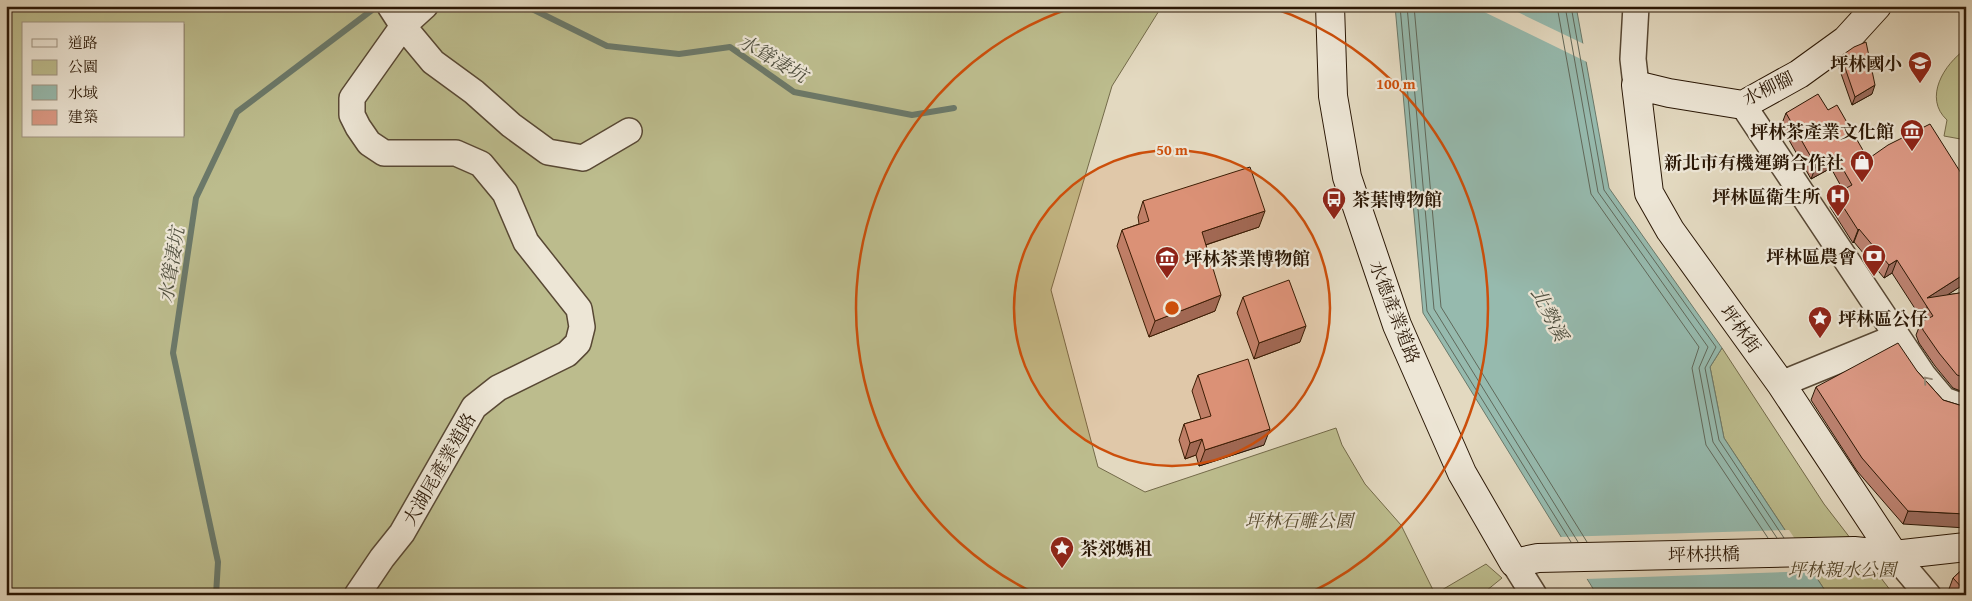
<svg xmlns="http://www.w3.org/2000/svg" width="1972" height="601" viewBox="0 0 1972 601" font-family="'Gentium Book Plus','Noto Serif TC',serif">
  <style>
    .green { fill: #bcbc8d; stroke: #736a49; fill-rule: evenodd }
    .water { fill: #96baae; stroke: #6b796a }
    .pier { fill: #e3d9c0 }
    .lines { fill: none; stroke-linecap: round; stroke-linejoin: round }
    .shore { stroke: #60685a; stroke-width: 1 }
    .stream { stroke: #6b796a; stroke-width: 6 }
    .street-casing { stroke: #584834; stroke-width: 28 }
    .secondary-casing { stroke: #2a1705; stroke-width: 30 }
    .street { stroke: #ede6d6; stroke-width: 25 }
    .secondary { stroke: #ede6d6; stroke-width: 28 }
    .wall { fill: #be8473; stroke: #2a1705 }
    .shaded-wall { fill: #9b6c5e; stroke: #2a1705 }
    .building { fill: #dd9a86; stroke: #2a1705 }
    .oneway { stroke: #958978 }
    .ring { fill: none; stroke: #cc4f0b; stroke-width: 2.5 }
    .labels { text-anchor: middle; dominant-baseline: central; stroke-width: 4.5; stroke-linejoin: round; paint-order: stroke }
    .poi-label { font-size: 18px; font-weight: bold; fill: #2a1705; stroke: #ede6d6; text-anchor: end }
    .street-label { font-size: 18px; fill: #2a1705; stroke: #ede6d6 }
    .park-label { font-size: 18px; font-style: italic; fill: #56492e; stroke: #ede6d6 }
    .water-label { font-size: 19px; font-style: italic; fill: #505040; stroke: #ede6d6 }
    .centre { fill: #cc4f0b; stroke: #ede6d6; stroke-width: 2.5 }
    .ring-label { font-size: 15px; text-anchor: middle; font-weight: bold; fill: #cc4f0b; stroke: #ede6d6; stroke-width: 4.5; stroke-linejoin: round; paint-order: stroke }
  </style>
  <rect width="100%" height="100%" fill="#e3d9c0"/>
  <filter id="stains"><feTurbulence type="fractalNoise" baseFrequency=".004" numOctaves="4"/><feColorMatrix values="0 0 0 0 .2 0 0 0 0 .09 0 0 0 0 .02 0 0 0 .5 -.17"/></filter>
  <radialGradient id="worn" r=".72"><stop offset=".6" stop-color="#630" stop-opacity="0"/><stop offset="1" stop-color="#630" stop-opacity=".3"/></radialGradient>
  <path class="green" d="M6 6H1162L1112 86 1051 290 1098 467 1145 492 1336 428 1342 445 1365 484 1401 525 1435 594 1486 564 1502 578 1481 595H6ZM24 24H184V136H24Z
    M1966 49V140L1944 136 1947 120C1923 98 1944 64 1966 49Z
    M1722 348 1824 504 1894 595H1828L1724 438 1710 367Z"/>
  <path class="water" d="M1395 6H1576L1609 188 1722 348 1710 367 1724 438 1828 595H1597L1423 313Z"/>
  <path class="pier" d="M1472 6H1505L1586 45 1589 63Z
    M1789 530 1816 571 1585 579 1559 537Z"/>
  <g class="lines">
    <path class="shore" d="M1400 6 1427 311 1571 542
      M1407 6 1434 309 1578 542
      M1414 6 1441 307 1587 542
      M1557 6 1591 194 1699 347 1692 368 1706 445 1768 538
      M1565 6 1598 192 1708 347 1699 368 1713 442 1777 538
      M1571 6 1604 190 1716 347 1705 368 1719 440 1784 538"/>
    <path class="stream" d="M526 6 607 46 679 54 730 47 794 92 912 115 954 108
      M216 595 218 562 173 353 196 198 237 112 372 10"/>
    <g class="street-casing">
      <path id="street" d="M390 6 403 26 433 62 474 92 511 125 548 152 583 158 629 131
        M1636 85 1633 59 1636 6
        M1743 105 1923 375 1944 400 1966 408
        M1781 384 1896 337
        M1894 555 1928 595
        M1514 563 1534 595
        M357 595 382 558 402 533 474 407 498 388 567 354 578 343 582 327 579 309 526 242 505 193 481 164 456 153H384L369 143 358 127 352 115V98L403 26 425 6"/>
    </g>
    <g class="secondary-casing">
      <path id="secondary" d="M1330 6 1333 96 1347 177 1397 325 1462 473 1514 563 1538 558 1854 551 1894 555 1966 547
        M1877 6 1846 40 1799 74 1743 105 1669 93 1636 85 1649 193 1670 230 1781 384 1894 555"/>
    </g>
    <use href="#street" class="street"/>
    <use href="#secondary" class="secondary"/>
  </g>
  <path class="wall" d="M1841 56 1872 94 1852 105 1838 65Z
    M1828 110 1868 159 1966 181V283L1947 295 1966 292V393L1953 388 1935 366 1919 343 1916 335 1921 322 1923 321 1892 273 1884 278 1854 242 1853 243 1830 207 1835 194 1843 190 1831 168 1811 179 1781 126 1786 113Z
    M1143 201 1259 227 1206 245 1215 311 1149 337 1117 246 1122 230 1139 224 1138 217Z
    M1243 297 1300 342 1254 359 1237 313Z
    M1917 371 1943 400 1966 407 1903 524 1857 471 1811 400 1816 387Z
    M1198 375 1264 445 1199 466 1196 455 1185 459 1179 440 1184 424 1201 419 1192 391Z
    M1966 566V595H1954L1949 589 1953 578Z"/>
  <path class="shaded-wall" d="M1875 85 1872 94 1852 105 1855 97Z
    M1835 155 1831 168 1811 179 1816 166Z
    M1265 211 1259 227 1196 248 1202 232Z
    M1859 229 1854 242 1853 243 1858 230Z
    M1897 260 1892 273 1884 278 1889 265Z
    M1966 273V283L1927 308V298Z
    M1221 295 1215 311 1149 337 1155 321Z
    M1306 326 1300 342 1254 359 1259 343Z
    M1270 429 1264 445 1199 466 1205 450Z
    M1202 439 1196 455 1185 459 1190 443Z
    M1908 511 1966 514V528L1903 524Z"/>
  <path class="building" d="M1866 42 1875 85 1855 97 1841 56 1854 47Z
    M1818 94 1828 110 1837 105 1868 159 1888 145 1930 124 1966 181V273L1927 298 1966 292V378L1957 375 1939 353 1923 330 1921 322 1933 316 1897 260 1889 265 1859 229 1858 230 1835 194 1852 185 1835 155 1816 166 1786 113Z
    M1250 167 1265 211 1202 232 1221 295 1155 321 1122 230 1149 221 1143 201Z
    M1289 280 1306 326 1259 343 1243 297Z
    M1898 343 1917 371 1943 400 1966 407V514L1908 511 1862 458 1816 387Z
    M1248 359 1270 429 1205 450 1202 439 1190 443 1184 424 1211 416 1198 375Z
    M1966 566V592L1953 578Z"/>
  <defs><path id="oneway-chevron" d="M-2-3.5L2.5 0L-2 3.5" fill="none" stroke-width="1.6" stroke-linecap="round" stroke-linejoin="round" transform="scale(1.25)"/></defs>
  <use class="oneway" href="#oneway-chevron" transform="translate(1927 380) rotate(-130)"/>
  <circle cx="1172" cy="308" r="158" fill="#cc4f0b" fill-opacity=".12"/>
  <g class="ring">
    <circle cx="1172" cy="308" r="158"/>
    <path d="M1036 594A317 317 0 0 1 1074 7M1270 7A317 317 0 0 1 1308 594"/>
  </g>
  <defs>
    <g id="school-pin" transform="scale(1.25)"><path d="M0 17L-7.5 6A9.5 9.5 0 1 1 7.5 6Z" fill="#8f2418" stroke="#ede6d6"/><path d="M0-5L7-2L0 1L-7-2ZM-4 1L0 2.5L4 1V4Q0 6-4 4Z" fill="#fff"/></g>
    <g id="museum-pin" transform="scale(1.25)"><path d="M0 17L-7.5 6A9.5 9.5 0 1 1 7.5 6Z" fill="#8f2418" stroke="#ede6d6"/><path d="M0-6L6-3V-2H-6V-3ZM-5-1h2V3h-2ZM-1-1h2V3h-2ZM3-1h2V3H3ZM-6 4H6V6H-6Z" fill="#fff"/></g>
    <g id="shop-pin" transform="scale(1.25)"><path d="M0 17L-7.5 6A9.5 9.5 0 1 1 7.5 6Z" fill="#8f2418" stroke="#ede6d6"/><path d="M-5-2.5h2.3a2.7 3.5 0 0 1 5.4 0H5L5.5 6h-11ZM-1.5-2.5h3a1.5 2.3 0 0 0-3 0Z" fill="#fff"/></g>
    <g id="hospital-pin" transform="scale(1.25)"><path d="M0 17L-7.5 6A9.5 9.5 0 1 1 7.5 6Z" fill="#8f2418" stroke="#ede6d6"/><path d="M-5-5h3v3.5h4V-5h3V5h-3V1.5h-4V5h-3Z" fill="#fff"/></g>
    <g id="bus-pin" transform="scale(1.25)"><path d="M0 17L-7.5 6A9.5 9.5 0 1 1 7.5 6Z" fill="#8f2418" stroke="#ede6d6"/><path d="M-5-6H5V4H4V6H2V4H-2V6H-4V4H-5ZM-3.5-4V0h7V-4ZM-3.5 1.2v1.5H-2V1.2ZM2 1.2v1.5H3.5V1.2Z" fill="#fff"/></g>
    <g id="bank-pin" transform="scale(1.25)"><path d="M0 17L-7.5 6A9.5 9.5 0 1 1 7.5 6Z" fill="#8f2418" stroke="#ede6d6"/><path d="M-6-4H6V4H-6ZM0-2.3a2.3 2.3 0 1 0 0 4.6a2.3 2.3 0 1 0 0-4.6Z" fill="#fff"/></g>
    <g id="sight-pin" transform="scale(1.25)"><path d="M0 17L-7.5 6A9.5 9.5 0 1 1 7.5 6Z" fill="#8f2418" stroke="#ede6d6"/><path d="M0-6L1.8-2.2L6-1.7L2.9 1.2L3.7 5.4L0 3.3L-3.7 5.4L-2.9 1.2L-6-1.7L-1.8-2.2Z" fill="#fff"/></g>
  </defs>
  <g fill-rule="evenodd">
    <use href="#school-pin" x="1920" y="63"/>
    <use href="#museum-pin" x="1912" y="131"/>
    <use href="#shop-pin" x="1862" y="162"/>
    <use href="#hospital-pin" x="1838" y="196"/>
    <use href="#bus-pin" x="1334" y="199"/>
    <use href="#bank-pin" x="1874" y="256"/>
    <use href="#museum-pin" x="1167" y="258"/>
    <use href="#sight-pin" x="1820" y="318"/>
    <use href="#sight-pin" x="1062" y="548"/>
  </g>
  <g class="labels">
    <g class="poi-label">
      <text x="1902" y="63">坪林國小</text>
      <text x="1894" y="131">坪林茶產業文化館</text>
      <text x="1844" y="162">新北市有機運銷合作社</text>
      <text x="1820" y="196">坪林區衛生所</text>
      <text x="1352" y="199" text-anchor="start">茶葉博物館</text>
      <text x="1856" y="256">坪林區農會</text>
      <text x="1184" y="258" text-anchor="start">坪林茶業博物館</text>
      <text x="1838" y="318" text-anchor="start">坪林區公仔</text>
      <text x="1080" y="548" text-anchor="start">茶郊媽祖</text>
    </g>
    <g class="street-label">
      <text transform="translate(1768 88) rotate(-26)">水柳腳</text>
      <text transform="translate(1395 312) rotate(69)">水德產業道路</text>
      <text transform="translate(1741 329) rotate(54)">坪林街</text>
      <text transform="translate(439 469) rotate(-60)">大湖尾產業道路</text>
      <text transform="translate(1704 554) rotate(-1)">坪林拱橋</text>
    </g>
    <g class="park-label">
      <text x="1299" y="520">坪林石雕公園</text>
      <text x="1842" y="569">坪林親水公園</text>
    </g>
    <g class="water-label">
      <text transform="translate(773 58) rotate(30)">水聳淒坑</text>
      <text transform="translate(171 265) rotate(-81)">水聳淒坑</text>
      <text transform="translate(1550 314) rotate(63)">北勢溪</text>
    </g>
  </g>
  <circle cx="1172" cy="308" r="8" class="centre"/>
  <g class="ring-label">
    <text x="1396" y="89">100 m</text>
    <text x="1172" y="155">50 m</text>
  </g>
  <rect width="1972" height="601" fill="none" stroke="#e3d9c0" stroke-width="25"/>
  <rect x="8" y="8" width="1957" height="586" fill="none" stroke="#2a1705" stroke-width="2.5"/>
  <rect x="12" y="12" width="1947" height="576" fill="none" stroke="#2a1705"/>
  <rect x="22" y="22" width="162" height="115" fill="#ede6d6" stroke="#9f9382"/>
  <rect x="32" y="39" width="25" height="8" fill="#ede6d6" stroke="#9f9382"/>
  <text x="68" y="48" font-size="15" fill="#2a1705">道路</text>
  <rect x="32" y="60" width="25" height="15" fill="#bcbc8d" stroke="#9f9382"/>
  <text x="68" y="72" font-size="15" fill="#2a1705">公園</text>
  <rect x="32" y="85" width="25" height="15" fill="#96baae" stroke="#9f9382"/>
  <text x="68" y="98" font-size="15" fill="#2a1705">水域</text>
  <rect x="32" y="110" width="25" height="15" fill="#dd9a86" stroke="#9f9382"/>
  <text x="68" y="122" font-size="15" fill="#2a1705">建築</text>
  <rect width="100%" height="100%" filter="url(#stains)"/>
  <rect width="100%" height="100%" fill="url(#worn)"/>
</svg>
